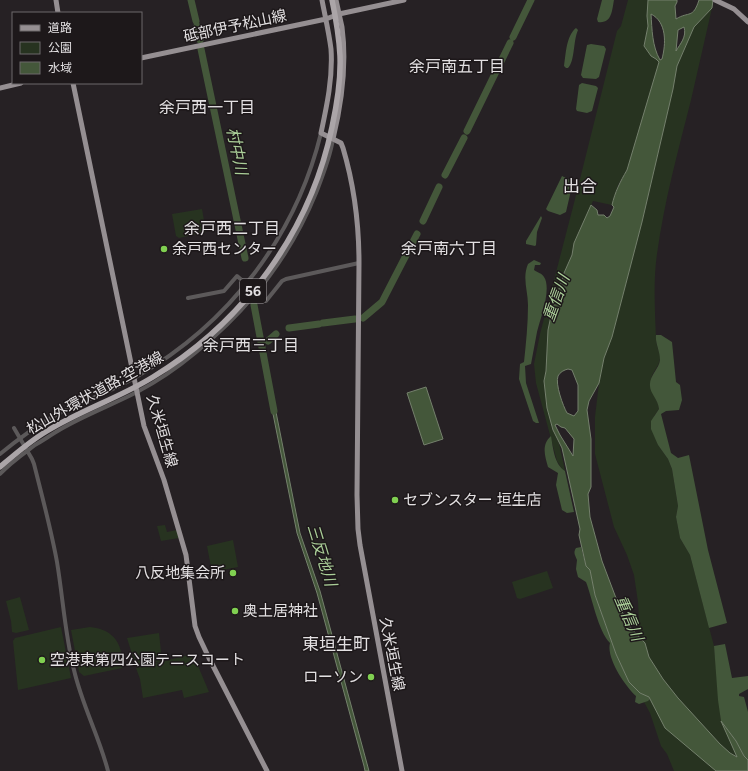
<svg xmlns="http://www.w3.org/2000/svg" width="748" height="771" viewBox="0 0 748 771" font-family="Figtree,'Noto Sans JP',sans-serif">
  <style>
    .green { fill: #273320 }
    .forest { fill: #43573a }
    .water { fill: #44573a; stroke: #74806c; fill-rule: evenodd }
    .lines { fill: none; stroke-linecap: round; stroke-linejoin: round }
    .river { stroke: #44573a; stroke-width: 7 }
    .minor { stroke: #5c595a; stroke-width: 4 }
    .major { stroke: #958f92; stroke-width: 5 }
    .highway-bridge { stroke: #aba5a8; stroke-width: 5.5 }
    .poi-dot { fill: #80d051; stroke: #1d181a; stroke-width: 1.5 }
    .labels { text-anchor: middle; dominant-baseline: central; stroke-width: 3; stroke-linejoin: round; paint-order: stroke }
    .shield { fill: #1d181a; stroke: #a8a4a6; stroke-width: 1 }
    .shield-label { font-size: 14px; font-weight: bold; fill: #e3e0e2 }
    .street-label { font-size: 15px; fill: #e3e0e2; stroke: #1d181a }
    .poi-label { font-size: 15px; fill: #e3e0e2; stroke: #1d181a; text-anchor: start }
    .neighbourhood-label { font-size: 16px; fill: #e3e0e2; stroke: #1d181a }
    .water-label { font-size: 16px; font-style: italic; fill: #aace98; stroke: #1d181a }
    .quarter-label { font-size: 17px; fill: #e3e0e2; stroke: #1d181a }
  </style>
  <rect width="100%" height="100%" fill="#262124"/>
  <path class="green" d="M628 0H648L647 16 648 26 644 46 651 56 656 59 659 62 652 89 627 170 618 185 612 205 593 201 574 243 572 255 564 273 552 311 548 330 546 371 544 381 547 408 553 430 559 443 565 471 562 469 557 461 536 383 534 364 540 334 574 203 617 31 621 26Z
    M712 8C705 39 698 69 691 100 678 151 664 202 657 254 653 282 655 310 656 339 656 346 660 352 660 359 659 367 651 373 651 381 650 392 658 399 659 409L654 416 658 445 668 459 672 469 678 506 676 517 680 538 690 555 714 646 721 721 738 757 730 753 720 744 678 698 663 679 649 657 645 643 640 638 638 602 634 575 627 555 614 527 595 454V417L599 383 604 358 612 337 642 222 673 89 677 66 694 27Z
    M202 209 206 232 179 238 176 236 172 214Z
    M165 525 167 532 177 530 179 538 161 541 157 526Z
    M233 540 238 567 212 572 207 546Z
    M547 571 553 588 520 599 517 598 512 582Z
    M20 597 29 630 16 633 12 632 11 621 6 601Z
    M61 627 71 678 18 690 13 641 15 638Z
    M90 627C108 629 119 637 122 656 123 660 123 664 122 668L84 676 79 672 71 630Z
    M159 633 162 661 136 667 127 638Z
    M193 654 209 692 184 698 182 690 143 698 140 679 136 668Z
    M650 699C664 725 694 751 716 771H674L667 754 661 746 650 713 644 702Z"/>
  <path class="forest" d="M602 0H614C612 10 612 24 598 22L597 19Z
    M576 28 578 30C573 41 575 61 568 68H566L564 66C566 54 566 36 576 28Z
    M591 44 604 46 606 49 599 77 596 79 583 78 581 75 587 45Z
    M582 83 596 86 598 88 592 111 587 113 577 111 576 109 579 85Z
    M562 176 572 181V186L566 212 560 215 548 211 546 209Z
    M541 216 542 218 537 232 536 245 535 246 526 244V241Z
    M534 260 541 263 540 265H535L534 270C538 273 542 273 544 277 552 289 540 319 537 332 535 343 533 353 531 364L525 366 526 383 539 423H536L533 421 519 379 520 364 524 362C526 343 528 324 528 305 528 291 522 278 528 264Z
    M656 335H661L672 342 676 382 680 385 682 400 679 410 666 411 661 414 671 453 678 458 689 455 708 550 727 623 709 628 690 555 680 538 676 517 678 506 672 469 668 459 658 445 651 429V421L659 409C658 399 650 393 650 386 649 376 659 369 660 360 660 351 655 343 656 335Z
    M551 436C553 447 554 464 565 471L574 512 567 513 562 510 556 485 558 473 548 467C545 456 541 445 551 436Z
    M581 547 586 566 590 570 592 576 595 595 616 654 625 673 629 682 640 693 649 696 650 699 648 701 639 704 635 702 636 696C625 686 606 658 610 643 598 631 592 597 586 582L578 577 576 569 577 560C575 555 573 553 576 548Z
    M725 644 732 678 748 676V689L739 694V696L744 697 748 712V760L744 756 736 741 721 721 718 700 714 646Z"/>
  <path class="water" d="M648 0H677V2L675 6 676 19C689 11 693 19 699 0H713L712 8 694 27 677 66 673 89 642 222 612 337 604 358 599 383 589 401 587 410 591 439V487L588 494 590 517 602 561 619 606 631 628 645 643 649 657 663 679 678 698 720 744 730 753 737 757 721 721 736 741 744 756 748 760V771H716L665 728 649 697 640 693 629 682 616 654 595 595 590 570 586 566 579 535 580 529 562 448 553 430 547 408 544 381 546 371 548 330 552 311 564 273 572 255 574 243 591 205 597 210 598 215H604L607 218 610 216 614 207 612 205C615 192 620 182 627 170L659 62 656 59 651 56 644 46 648 26 647 16ZM651 14C667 22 666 44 662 59L660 60C652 46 652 29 651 14ZM684 27C687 37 680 44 676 51L678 30ZM568 369 572 370 578 385V411L574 416 567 413C563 406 555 384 558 376 560 372 564 370 568 369ZM557 424 561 427 565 428 574 439 573 456 560 435 555 425Z
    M426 387 443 439 424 445 407 393Z
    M272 402H274L300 533 320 591 369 771H365L364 766 317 593 297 533 271 404Z"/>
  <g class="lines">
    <path class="river" d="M191 0 196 21
      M197 26 200 40
      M513 37 531 0
      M201 49 245 258
      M467 131 510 43
      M445 175 464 138
      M423 221 439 187
      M254 305 274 411
      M363 318 382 302 417 234
      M323 323 355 319
      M289 328 319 324
      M268 341 276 334"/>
    <path class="minor" d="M188 298 224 291 237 276 266 301 282 281 286 279 359 263
      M14 428 32 459 34 464C42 496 51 529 57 562 63 598 65 635 74 670 82 705 99 736 108 771
      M0 454C17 440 35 427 54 416 81 402 110 392 136 377 229 324 296 236 321 133
      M0 474C10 463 23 454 35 445 44 440 52 434 61 429 85 415 112 405 137 392 158 381 177 368 195 353 248 310 290 257 316 193 323 175 330 158 333 139"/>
    <path class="major" d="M56 0 58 13
      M322 0C325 16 329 33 331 49 333 77 327 105 321 133L341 143 343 148C354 185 359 224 359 263L357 495 358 529 360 545 402 771
      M715 0 734 9 748 22
      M141 58 326 19 339 14 404 0
      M73 83 144 426 164 480 186 555 195 626 199 637 209 658 267 771
      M0 88 21 83
      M333 139C342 102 347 65 342 27 340 18 338 9 336 0"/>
    <path class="highway-bridge" d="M0 467C15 454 30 441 47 431 81 410 119 398 153 377 244 322 310 232 332 127 337 104 341 80 340 56 339 37 336 19 332 0"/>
  </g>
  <g class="poi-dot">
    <circle cx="164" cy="249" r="4"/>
    <circle cx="395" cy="500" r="4"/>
    <circle cx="233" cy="573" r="4"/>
    <circle cx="235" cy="611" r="4"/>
    <circle cx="42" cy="660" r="4"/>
    <circle cx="371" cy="677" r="4"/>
  </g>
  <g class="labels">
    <rect class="shield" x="240" y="279" width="26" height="24" rx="3"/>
    <g class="shield-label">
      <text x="253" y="291">56</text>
    </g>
    <g class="street-label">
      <text transform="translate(235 26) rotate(-12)">砥部伊予松山線</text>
      <text transform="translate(95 393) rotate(-29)">松山外環状道路;空港線</text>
      <text transform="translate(162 431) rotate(74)">久米垣生線</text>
      <text transform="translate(392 654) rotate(79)">久米垣生線</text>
    </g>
    <g class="poi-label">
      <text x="172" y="249">余戸西センター</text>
      <text x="403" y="500">セブンスター 垣生店</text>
      <text x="225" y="573" text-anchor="end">八反地集会所</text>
      <text x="243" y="611">奥土居神社</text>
      <text x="50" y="660">空港東第四公園テニスコート</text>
      <text x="363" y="677" text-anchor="end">ローソン</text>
    </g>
    <g class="neighbourhood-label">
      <text x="457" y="66">余戸南五丁目</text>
      <text x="207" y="107">余戸西一丁目</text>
      <text x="232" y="228">余戸西二丁目</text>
      <text x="449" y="248">余戸南六丁目</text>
      <text x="251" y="345">余戸西三丁目</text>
    </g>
    <g class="water-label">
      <text transform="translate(237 151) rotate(78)">村中川</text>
      <text transform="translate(556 298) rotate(-70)">重信川</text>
      <text transform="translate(322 555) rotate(73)">三反地川</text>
      <text transform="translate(629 618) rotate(67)">重信川</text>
    </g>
    <g class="quarter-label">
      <text x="580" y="186">出合</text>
      <text x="336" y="644">東垣生町</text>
    </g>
  </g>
  <rect x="12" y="12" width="130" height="72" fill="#1d181a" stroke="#6c686a"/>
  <rect x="20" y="25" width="20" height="6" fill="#958f92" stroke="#6c686a"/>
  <text x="48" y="32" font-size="12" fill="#e3e0e2">道路</text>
  <rect x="20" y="42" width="20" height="12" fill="#273320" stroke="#6c686a"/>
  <text x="48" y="52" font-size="12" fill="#e3e0e2">公園</text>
  <rect x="20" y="62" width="20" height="12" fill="#44573a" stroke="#6c686a"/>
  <text x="48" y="72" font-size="12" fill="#e3e0e2">水域</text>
</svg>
